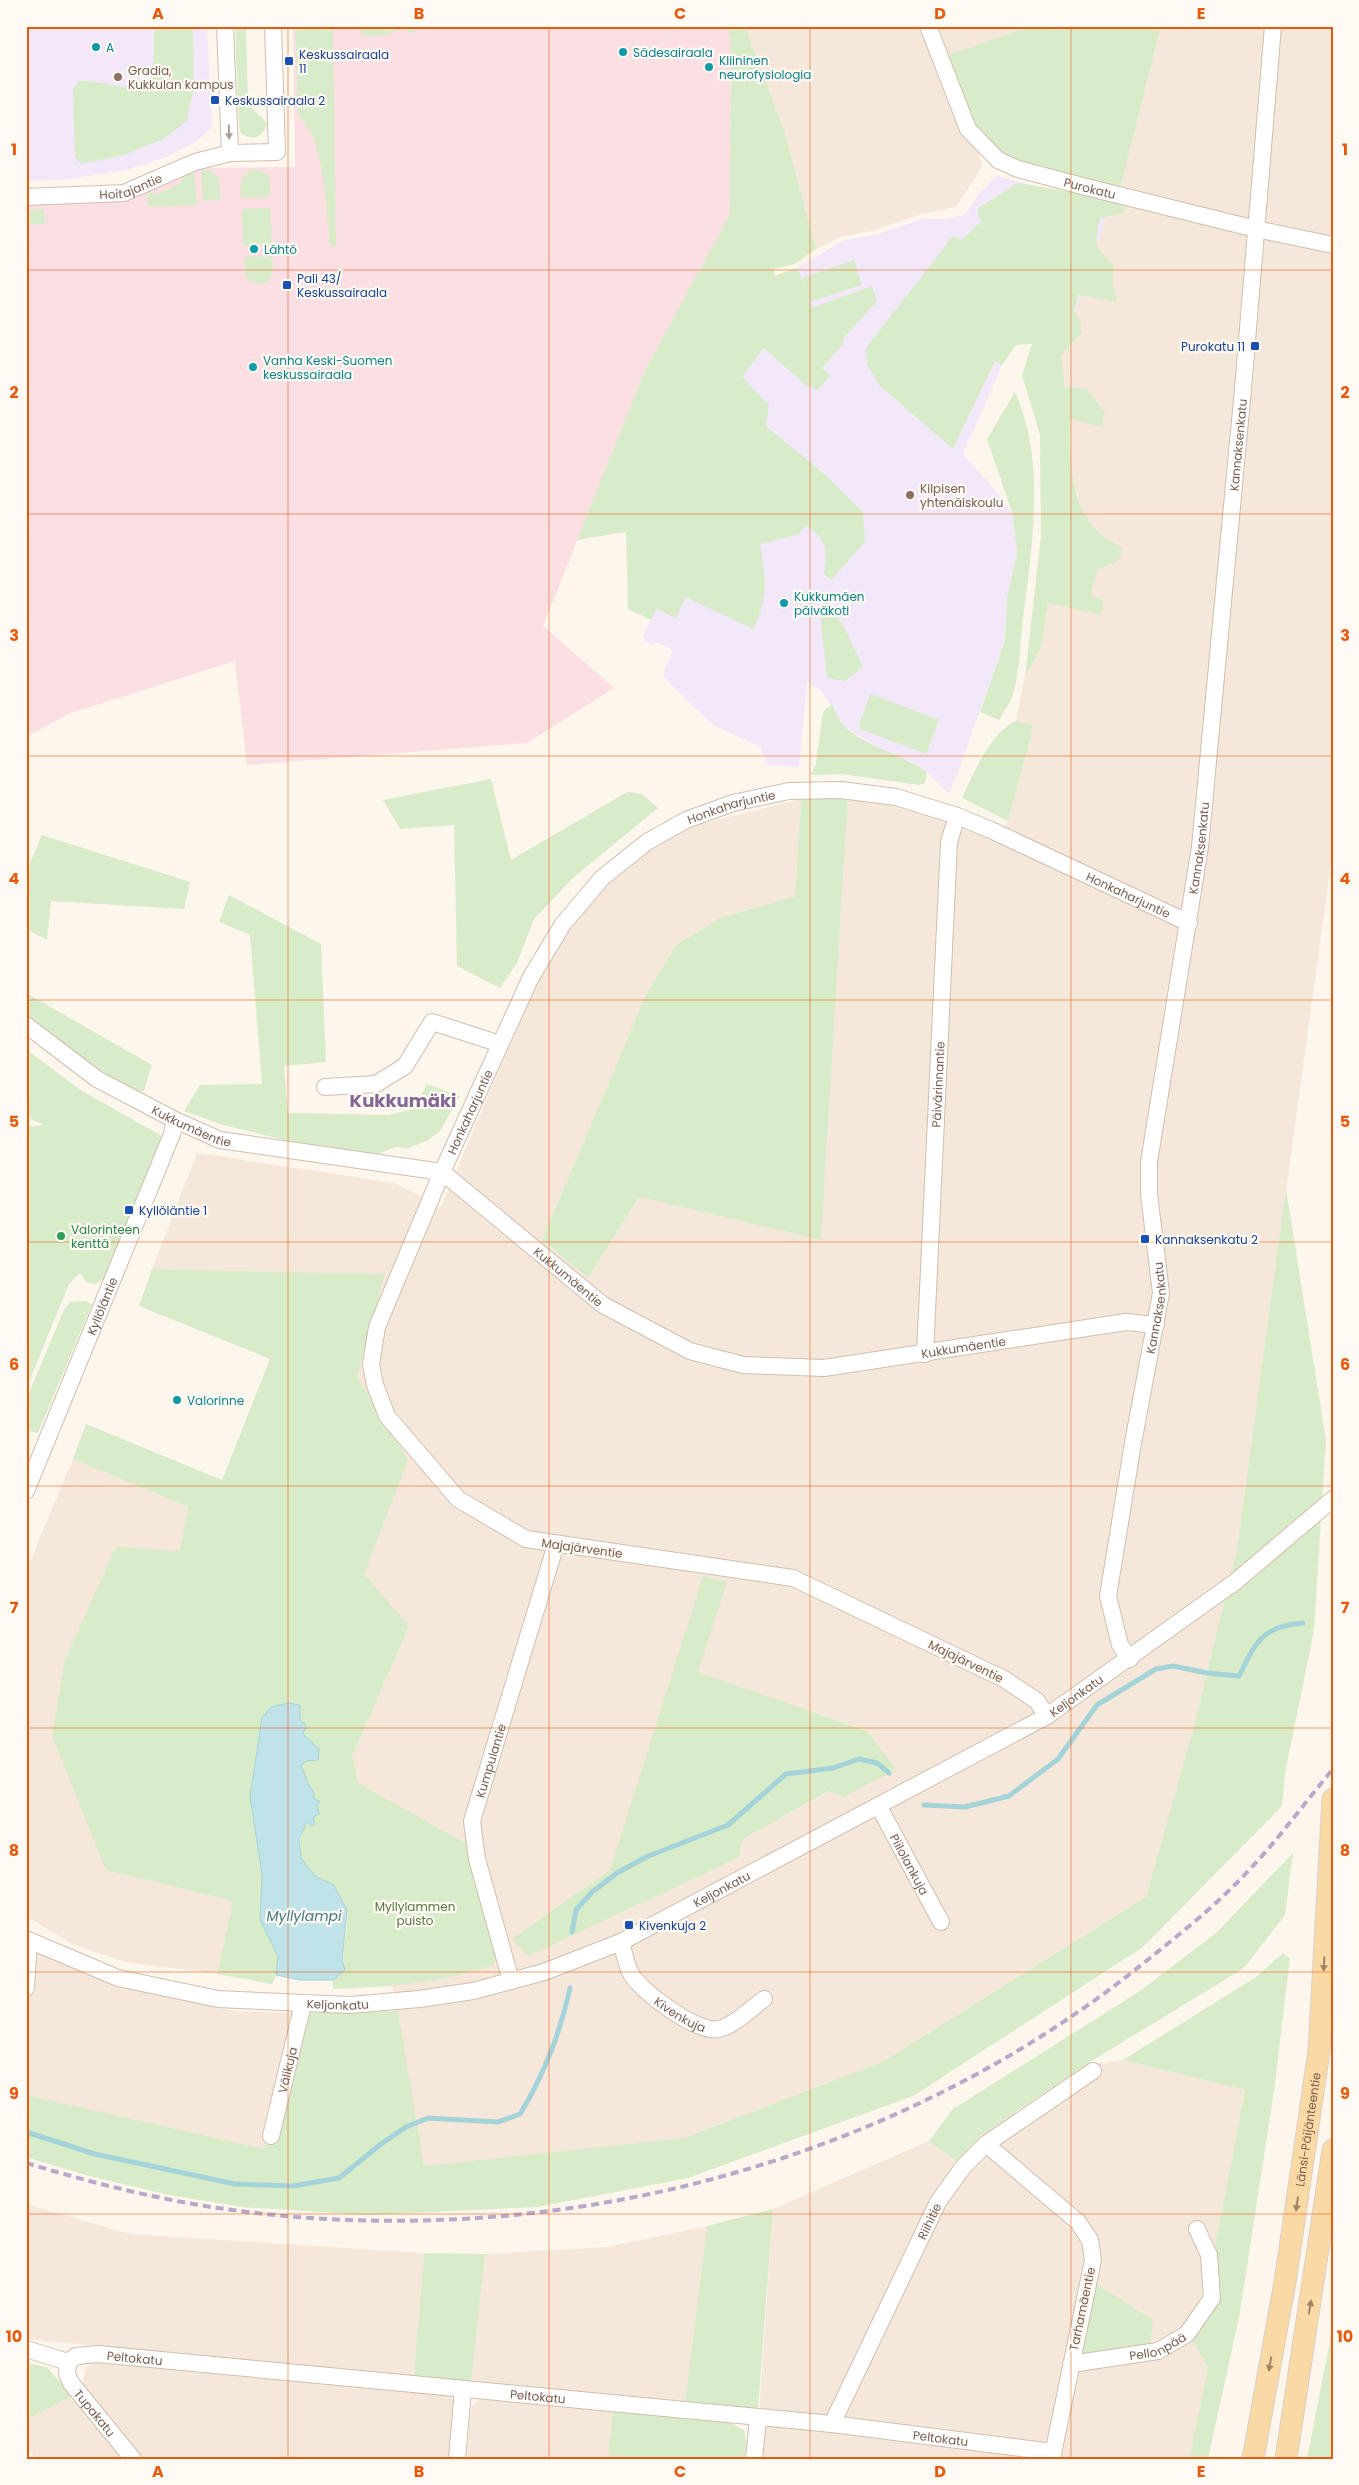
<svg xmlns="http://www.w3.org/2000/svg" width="1359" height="2485" viewBox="0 0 1359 2485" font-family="Poppins,sans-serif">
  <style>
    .residential { fill: #f5e8da; fill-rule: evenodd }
    .education { fill: #f3e8fa }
    .medical { fill: #fbdfe3 }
    .green { fill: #d8ecc9 }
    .water { fill: #bfe3e8; stroke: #a5d3da }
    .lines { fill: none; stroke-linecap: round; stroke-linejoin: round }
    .stream { stroke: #a5d3da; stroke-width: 5 }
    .minor-casing { stroke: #d1beb0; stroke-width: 18 }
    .major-casing { stroke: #dad1cd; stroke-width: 23 }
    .minor { stroke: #fff; stroke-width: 16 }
    .major { stroke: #fbd9a5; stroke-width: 21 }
    .rail { stroke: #b9a8c9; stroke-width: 4; stroke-dasharray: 8 5; stroke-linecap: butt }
    .oneway { fill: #af9d94 }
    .oneway2 { fill: #a18267 }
    .grid { fill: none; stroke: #e8590c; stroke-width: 1; stroke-opacity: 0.55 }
    .culture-dot { fill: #0f9aa8; stroke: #fffaf3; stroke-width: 2 }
    .transit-dot { fill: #1a4fb4; stroke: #fffaf3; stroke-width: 2 }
    .education-dot { fill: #8d6e63; stroke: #fffaf3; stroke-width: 2 }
    .leisure-dot { fill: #2e9e5b; stroke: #fffaf3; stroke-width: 2 }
    .labels { text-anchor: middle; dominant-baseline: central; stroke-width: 4.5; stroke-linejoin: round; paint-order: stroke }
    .culture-label { font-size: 12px; fill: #0d838f; stroke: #fffaf3; text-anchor: start }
    .transit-label { font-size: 12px; fill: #164399; stroke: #fffaf3; text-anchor: start }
    .education-label { font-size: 12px; fill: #785e54; stroke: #fffaf3; text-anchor: start }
    .street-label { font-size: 12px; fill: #7a5c4d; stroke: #fffaf3 }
    .leisure-label { font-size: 12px; fill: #27864d; stroke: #fffaf3; text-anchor: start }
    .park-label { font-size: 12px; fill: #537a41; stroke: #fffaf3 }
    .water-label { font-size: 14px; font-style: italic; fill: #437c86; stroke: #fffaf3 }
    .district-label { font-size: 18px; font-weight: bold; fill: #846695; stroke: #fffaf3 }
    .neatline { fill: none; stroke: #e8590c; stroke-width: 2 }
    .grid-label { font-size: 16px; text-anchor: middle; font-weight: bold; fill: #e8590c }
  </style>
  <rect width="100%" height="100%" fill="#fdf6ec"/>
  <path class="residential" d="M745 26H1031L932 61 960 128 979 154 982 167 956 207 922 214 872 231 841 237 816 249 785 133Z
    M1161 26H1333V848L1237 1549 1195 1722 1146 1897 884 2061 684 2138 424 2167 352 1757 409 1626 363 1574 408 1460 357 1377 385 1274 152 1269 197 1153 395 1183 441 1207 537 981 568 930 609 881 650 850 689 827 801 799 795 896 720 918 676 945 646 995 542 1240 588 1278 639 1197 821 1240 848 797 878 801 938 817 997 841 1008 821 1031 736 1032 725 1016 721 1025 676 1041 648 1048 603 1082 511 1071 474 1070 418 1061 355 1110 205 1120 189ZM726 1582 697 1672 867 1731 844 1797 830 1791 743 1839 738 1858 529 1955 513 1939 610 1870Z
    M73 1459 188 1507 180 1551 106 1870 233 1901 217 1974 125 1962 72 1944 26 1916V1571Z
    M26 1945 111 1984 235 2011 293 2013 264 2150 26 2095Z
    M1123 2060 1245 2090 1215 2246 1219 2298 1190 2338 1208 2367 1189 2459H756L773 2209 929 2141 957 2162 980 2136 1085 2065Z
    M26 2204 130 2234 424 2253 414 2377 26 2339Z
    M707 2226 685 2402 471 2383 485 2254 607 2247Z
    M99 2362 442 2394 451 2397 457 2404 453 2459H141L82 2385 86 2368 92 2363Z
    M72 2396 124 2459H34L33 2454 26 2447V2420Z
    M483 2397 613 2410 608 2459H466L471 2407Z"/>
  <path class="education" d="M26 26H207L212 127 196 142 164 158 126 170 62 180 26 181Z
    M997 176 1110 205 1061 355 1032 343 1016 345 1002 365 963 455 986 479 1012 512 1017 552 1007 598 1005 641 957 775 949 794 927 772 913 762 886 752 844 727 822 691 807 683 799 767 768 765 760 747 713 725 669 683 663 674 673 650 658 643 652 645 645 641 643 636 651 620 628 609 829 478 766 426 742 377 764 348 774 277 797 268 844 240 875 235 922 219H945L965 215 979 194Z"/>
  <path class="medical" d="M293 26H725L731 36 730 220 646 368 543 626 614 688 527 743 247 765 235 661 68 714 26 737V204L126 201 202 168 295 167Z"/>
  <path class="green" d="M158 26H193L194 89 186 122 163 139 124 155 81 164 75 157 73 89 79 81C104 80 126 94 149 82L154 58V33Z
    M235 26H246L248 104 267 123C264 137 252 142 241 133L239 125Z
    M295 26H333L336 246H330L325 190 321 166 313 136 298 114Z
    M359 26H414L415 34 401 29C390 35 373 39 361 34Z
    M725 26H745L785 133 816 249 795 264 774 269V276L797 268 805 287 802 278 854 260 862 285 810 302 812 308 872 286 877 301 842 340 844 343 822 368 830 376 817 391 811 385 809 388 764 348 742 377 769 405 766 426 829 478 863 512 865 542 831 580 824 574C827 548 828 542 806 525L799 534 760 544C766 579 769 596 753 629L686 597 676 618 656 609 651 620 628 609 626 532 577 540 646 368 730 214 731 36Z
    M1031 26H1161L1120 189 1025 164 1001 154 971 122 948 55Z
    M26 112 29 156 26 158Z
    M254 169 267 174 270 180V197L241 198C241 185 239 174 254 169Z
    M209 170 219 178 221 200 203 201 201 171Z
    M194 171 197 205 148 207V191L155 195 181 183 183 176Z
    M1018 183 1111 199 1127 204 1124 212 1100 219C1094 245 1094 247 1114 265L1113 284 1117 302 1078 295 1074 311 1081 324 1082 333 1061 355 1065 387 1087 389 1105 412 1102 427 1070 418C1070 458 1068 499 1097 531 1103 538 1115 543 1123 548L1118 561 1097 570 1091 595 1103 600 1101 615 1048 603 1041 648 1025 676 1041 536 1040 435 1022 375 1032 344 1016 345 1002 365 995 361 953 449 879 385 867 364 866 348 953 236 962 240 982 221 978 217V208Z
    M270 208 272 244 243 246 242 209Z
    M44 209 45 224 26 225V210Z
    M272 256C273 269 275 280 261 285L247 280 245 274 244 257Z
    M1015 392C1045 457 1033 541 1024 610 1020 638 1021 669 1012 697 1010 704 1003 712 999 720L980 712 1005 641 1007 598 1017 552 1012 512 987 439Z
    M825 597 845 629 863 667 845 681 827 678 821 623Z
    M870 694 939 720 926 754 858 728Z
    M832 704C835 711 839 722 845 727 868 748 902 754 927 772L925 783 919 785 841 774 810 775 816 764 823 712Z
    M1016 721 1032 725 1031 736 1008 821 962 798C973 775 991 731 1016 721Z
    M491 779 511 860 627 792 642 794 658 808 574 877 534 919 517 963 500 988 457 966 454 825 400 829 383 800Z
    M848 797 821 1240 639 1197 588 1278 542 1240 646 995 676 945 720 918 795 896 801 799Z
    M42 835 190 882 184 909 51 901 47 940 26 929V872Z
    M229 895 321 944 326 1062 284 1066 288 1113 388 1115 414 1109 427 1084 460 1096 440 1131 428 1140 409 1148 395 1147 378 1154 309 1146 223 1125 184 1111 200 1085 262 1084 250 935 219 922Z
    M26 993 152 1065 144 1091 131 1090 99 1071 26 1017Z
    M26 1049 82 1091 162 1136 104 1278 96 1284 86 1282 80 1273 69 1284 26 1389V1127L44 1125 26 1117Z
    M1286 1189 1326 1440 1314 1630 1285 1773 1282 1806 1143 1947 913 2096 688 2178 537 2207 367 2215 242 2207 169 2195 89 2176 26 2157V2095L264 2149 293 2013 398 2011 424 2166 684 2138 884 2061 1146 1897 1195 1722 1237 1549Z
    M152 1269 385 1274 357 1377 408 1460 364 1574 409 1626 352 1757 358 1783 467 1844 496 1951 494 1965C437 1983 392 1987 333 1989V1980L345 1970C339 1950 351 1925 346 1909 344 1903 338 1889 333 1885 329 1881 321 1880 316 1876 295 1862 295 1833 313 1817L314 1799 301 1766 306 1761 303 1734 258 1845 262 1874 260 1920 278 1956 276 1975 272 1984 217 1974 233 1901 106 1870 52 1735 65 1660 116 1547 180 1551 188 1507 73 1459 86 1424 222 1480 270 1359 139 1306Z
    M85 1301 92 1304 38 1433 26 1430V1400L64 1310 70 1302Z
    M703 1576 727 1582 698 1672 867 1731 896 1769 844 1797 829 1791 743 1839 738 1858 528 1956 512 1939 610 1870Z
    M1293 1853 1285 1915 1244 1968 1085 2065 980 2136 957 2162 929 2141 953 2109 1137 1993 1216 1933Z
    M1283 1953 1290 1958 1274 2091 1240 2312 1208 2459H1189L1208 2367 1190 2338 1219 2298 1215 2246 1245 2090 1123 2060 1256 1977Z
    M773 2209 758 2409 685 2402 707 2226Z
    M424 2253 485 2254 471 2383 414 2377Z
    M1095 2283 1153 2320 1150 2346 1081 2354Z
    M1333 2325V2459H1307Z
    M26 2363 47 2367 72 2396 26 2420Z
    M613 2410 731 2423 744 2430 747 2444 745 2459H608Z"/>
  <path class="water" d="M288 1703 300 1705V1719L306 1726 303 1734 319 1749 318 1760 306 1761 301 1766C306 1774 307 1786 314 1792V1799L320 1801 317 1806 319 1814 313 1817 315 1824 312 1826 307 1822 299 1839 301 1858 315 1876 334 1885 347 1910 342 1960 345 1970 333 1980H300L276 1975 278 1956 260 1920 262 1874 250 1797 262 1718 271 1707Z"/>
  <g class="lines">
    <path class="stream" d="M924 1805 965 1807 1009 1796 1058 1759 1097 1705 1156 1669 1173 1666 1207 1673 1239 1676C1256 1642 1262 1626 1303 1623
      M572 1932 576 1910 592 1892 617 1873 646 1857 728 1825 786 1774 833 1768 859 1759 877 1763 889 1773
      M26 2132 95 2154 235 2184 293 2186 339 2178 381 2144 406 2127 428 2118 498 2122 520 2114C543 2077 561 2031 570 1988"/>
    <g class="minor-casing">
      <g id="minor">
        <path d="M225 26 230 153"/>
        <path id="s1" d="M928 26 968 129 998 160 1018 169 1086 187 1256 229 1333 245"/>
        <path id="s2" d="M26 197 124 193 195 162 230 153 277 152 273 26"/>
        <path id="s3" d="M26 1025 97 1079 175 1120 220 1140 442 1172 603 1305 690 1351 743 1365 824 1368 1126 1322 1156 1325"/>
        <path d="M325 1087 376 1084 405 1066 432 1022 491 1041"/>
        <path id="s4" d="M925 1354 949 842 957 816"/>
        <path id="s5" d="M26 1491 172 1134 175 1120"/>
        <path id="s6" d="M1130 1659 1120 1645 1108 1596 1133 1443 1161 1293 1149 1194V1162L1200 847 1243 389 1273 26"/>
        <path id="s7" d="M1047 1716 1037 1701 1004 1679 793 1578 526 1539 458 1499 387 1416 375 1385 371 1364 377 1327 442 1172 531 977 563 924 602 878 647 842 686 820 733 803 789 791 841 790 896 797 957 816 991 830 1189 923"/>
        <path id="s8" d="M879 1807 941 1922"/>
        <path id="s9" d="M26 1939 118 1978 218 1999 350 2005 419 1999 473 1991 544 1972 621 1942 1047 1716 1235 1582 1333 1499"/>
        <path id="s10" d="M621 1942C624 1952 626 1963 630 1972 639 1991 698 2034 719 2029 735 2025 750 2009 764 1999"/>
        <path id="s11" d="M511 1981 477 1859 472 1821 556 1544"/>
        <path d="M26 1988 29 1941"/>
        <path id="s12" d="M271 2136 303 2004"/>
        <path d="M986 2144 1078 2222 1090 2240 1093 2260 1052 2459"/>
        <path d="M26 2349 68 2362"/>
        <path id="s13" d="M68 2362 76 2356 98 2354 832 2424 1053 2452"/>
        <path id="s14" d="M68 2362 67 2374 71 2383 133 2459"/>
        <path id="s15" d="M1071 2364 1158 2351 1187 2334 1212 2298 1209 2255 1197 2229"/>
        <path id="s16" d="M832 2424 938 2202 964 2166 986 2144 1093 2071"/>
        <path d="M457 2459 463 2389"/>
        <path d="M754 2459 758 2418"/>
      </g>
    </g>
    <g class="major-casing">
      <g id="major">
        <path id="s17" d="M1253 2459 1285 2282 1319 2051 1333 1799"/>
        <path d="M1286 2459 1333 2150"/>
      </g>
    </g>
    <use href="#minor" class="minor"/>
    <use href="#major" class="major"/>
    <path class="rail" d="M26 2163C96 2184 167 2202 240 2211 557 2252 895 2164 1145 1962 1181 1933 1218 1904 1249 1870 1279 1839 1305 1802 1333 1769"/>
  </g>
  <defs><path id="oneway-solid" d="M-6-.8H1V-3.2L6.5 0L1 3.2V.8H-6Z" transform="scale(1.25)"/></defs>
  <use class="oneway" href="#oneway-solid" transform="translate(229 132) rotate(88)"/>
  <g class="oneway2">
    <use href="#oneway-solid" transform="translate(1324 1964) rotate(93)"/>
    <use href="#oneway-solid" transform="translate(1297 2204) rotate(98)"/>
    <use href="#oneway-solid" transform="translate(1310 2307) rotate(-81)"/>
    <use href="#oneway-solid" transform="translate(1270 2364) rotate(100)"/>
  </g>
  <path class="grid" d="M288 26V2459M549 26V2459M810 26V2459M1071 26V2459M26 270H1333M26 514H1333M26 756H1333M26 1000H1333M26 1242H1333M26 1486H1333M26 1728H1333M26 1972H1333M26 2214H1333"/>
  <g class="culture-dot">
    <circle cx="96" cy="47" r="5"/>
    <circle cx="623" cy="52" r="5"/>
    <circle cx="709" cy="67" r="5"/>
    <circle cx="254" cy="249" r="5"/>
    <circle cx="253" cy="367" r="5"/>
    <circle cx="784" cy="603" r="5"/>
    <circle cx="177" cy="1400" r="5"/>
  </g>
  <g class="transit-dot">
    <rect x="284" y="56" width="10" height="10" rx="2.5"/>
    <rect x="210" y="95" width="10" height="10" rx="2.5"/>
    <rect x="282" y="280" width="10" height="10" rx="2.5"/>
    <rect x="1250" y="341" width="10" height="10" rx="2.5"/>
    <rect x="124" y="1205" width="10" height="10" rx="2.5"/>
    <rect x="1140" y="1234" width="10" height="10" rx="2.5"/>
    <rect x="624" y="1920" width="10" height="10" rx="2.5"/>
  </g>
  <g class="education-dot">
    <circle cx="118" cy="77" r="5"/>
    <circle cx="910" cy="495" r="5"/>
  </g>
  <circle class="leisure-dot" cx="61" cy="1236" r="5"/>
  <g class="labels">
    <g class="culture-label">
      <text x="106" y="47">A</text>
      <text x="633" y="52">Sädesairaala</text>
      <text x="719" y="60">Kliininen<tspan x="719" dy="14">neurofysiologia</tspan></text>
      <text x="264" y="249">Lähtö</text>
      <text x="263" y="360">Vanha Keski-Suomen<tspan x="263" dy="14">keskussairaala</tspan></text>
      <text x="794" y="596">Kukkumäen<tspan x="794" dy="14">päiväkoti</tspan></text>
      <text x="187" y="1400">Valorinne</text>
    </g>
    <g class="transit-label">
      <text x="299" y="54">Keskussairaala<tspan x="299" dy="14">11</tspan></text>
      <text x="225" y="100">Keskussairaala 2</text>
      <text x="297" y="278">Pali 43/<tspan x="297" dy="14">Keskussairaala</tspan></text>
      <text x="1245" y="346" text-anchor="end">Purokatu 11</text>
      <text x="139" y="1210">Kyllöläntie 1</text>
      <text x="1155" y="1239">Kannaksenkatu 2</text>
      <text x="639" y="1925">Kivenkuja 2</text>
    </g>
    <g class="education-label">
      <text x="128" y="70">Gradia,<tspan x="128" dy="14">Kukkulan kampus</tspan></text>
      <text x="920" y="488">Kilpisen<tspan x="920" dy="14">yhtenäiskoulu</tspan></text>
    </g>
    <g class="street-label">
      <text stroke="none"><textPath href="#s2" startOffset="106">Hoitajantie</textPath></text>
      <text stroke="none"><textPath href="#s1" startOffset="250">Purokatu</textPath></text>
      <text stroke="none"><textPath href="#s6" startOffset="1230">Kannaksenkatu</textPath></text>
      <text stroke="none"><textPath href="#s7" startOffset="1496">Honkaharjuntie</textPath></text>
      <text stroke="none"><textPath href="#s6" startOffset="825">Kannaksenkatu</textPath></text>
      <text stroke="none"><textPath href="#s7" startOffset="1916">Honkaharjuntie</textPath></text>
      <text stroke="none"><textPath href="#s4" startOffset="270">Päivärinnantie</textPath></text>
      <text stroke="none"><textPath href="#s7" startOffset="1076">Honkaharjuntie</textPath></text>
      <text stroke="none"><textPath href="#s3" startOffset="195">Kukkumäentie</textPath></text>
      <text stroke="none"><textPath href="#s3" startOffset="615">Kukkumäentie</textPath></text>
      <text stroke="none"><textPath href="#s5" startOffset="200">Kyllöläntie</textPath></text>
      <text stroke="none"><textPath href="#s6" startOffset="360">Kannaksenkatu</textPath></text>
      <text stroke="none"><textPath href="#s3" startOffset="1035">Kukkumäentie</textPath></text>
      <text transform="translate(582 1548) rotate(8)">Majajärventie</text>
      <text transform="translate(966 1661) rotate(26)">Majajärventie</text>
      <text stroke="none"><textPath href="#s9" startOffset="1132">Keljonkatu</textPath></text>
      <text stroke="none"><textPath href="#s11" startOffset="228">Kumpulantie</textPath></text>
      <text stroke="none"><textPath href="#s8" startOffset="65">Piilolankuja</textPath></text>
      <text stroke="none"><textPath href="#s9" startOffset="728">Keljonkatu</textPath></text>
      <text stroke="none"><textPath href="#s9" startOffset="322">Keljonkatu</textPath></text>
      <text stroke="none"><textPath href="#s10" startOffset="98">Kivenkuja</textPath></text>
      <text stroke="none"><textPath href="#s12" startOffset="68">Välikuja</textPath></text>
      <text stroke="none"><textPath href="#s17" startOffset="334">Länsi-Päijänteentie</textPath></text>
      <text stroke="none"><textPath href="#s16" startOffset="225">Riihitie</textPath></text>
      <text transform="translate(1082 2309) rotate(-78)">Tarhamäentie</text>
      <text stroke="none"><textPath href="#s15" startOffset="89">Pellonpää</textPath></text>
      <text stroke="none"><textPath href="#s13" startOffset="69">Peltokatu</textPath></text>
      <text stroke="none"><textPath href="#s13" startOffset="474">Peltokatu</textPath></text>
      <text stroke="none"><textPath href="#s14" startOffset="60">Tupakatu</textPath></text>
      <text stroke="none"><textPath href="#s13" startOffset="879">Peltokatu</textPath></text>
    </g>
    <g class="leisure-label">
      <text x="71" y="1229">Valorinteen<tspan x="71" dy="14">kenttä</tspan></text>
    </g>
    <g class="park-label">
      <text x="415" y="1906">Myllylammen<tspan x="415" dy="14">puisto</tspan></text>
    </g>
    <g class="water-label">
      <text x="304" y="1916">Myllylampi</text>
    </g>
    <g class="district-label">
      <text x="403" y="1100">Kukkumäki</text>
    </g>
  </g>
  <rect width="1359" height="2485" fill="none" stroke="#fffaf3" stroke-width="55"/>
  <rect x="28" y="28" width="1304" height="2430" class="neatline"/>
  <g class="grid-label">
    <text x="158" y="19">A</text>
    <text x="419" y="19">B</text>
    <text x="680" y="19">C</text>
    <text x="940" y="19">D</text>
    <text x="1201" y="19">E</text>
    <text x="14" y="155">1</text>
    <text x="1345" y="155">1</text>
    <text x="14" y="398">2</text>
    <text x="1345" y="398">2</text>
    <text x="14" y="641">3</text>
    <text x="1345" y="641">3</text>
    <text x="14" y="884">4</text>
    <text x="1345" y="884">4</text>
    <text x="14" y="1127">5</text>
    <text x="1345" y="1127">5</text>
    <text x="14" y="1370">6</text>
    <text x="1345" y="1370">6</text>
    <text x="14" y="1613">7</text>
    <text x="1345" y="1613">7</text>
    <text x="14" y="1856">8</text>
    <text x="1345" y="1856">8</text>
    <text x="14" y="2099">9</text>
    <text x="1345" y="2099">9</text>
    <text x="14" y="2342">10</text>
    <text x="1345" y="2342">10</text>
    <text x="158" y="2477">A</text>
    <text x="419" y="2477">B</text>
    <text x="680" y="2477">C</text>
    <text x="940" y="2477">D</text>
    <text x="1201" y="2477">E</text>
  </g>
</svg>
